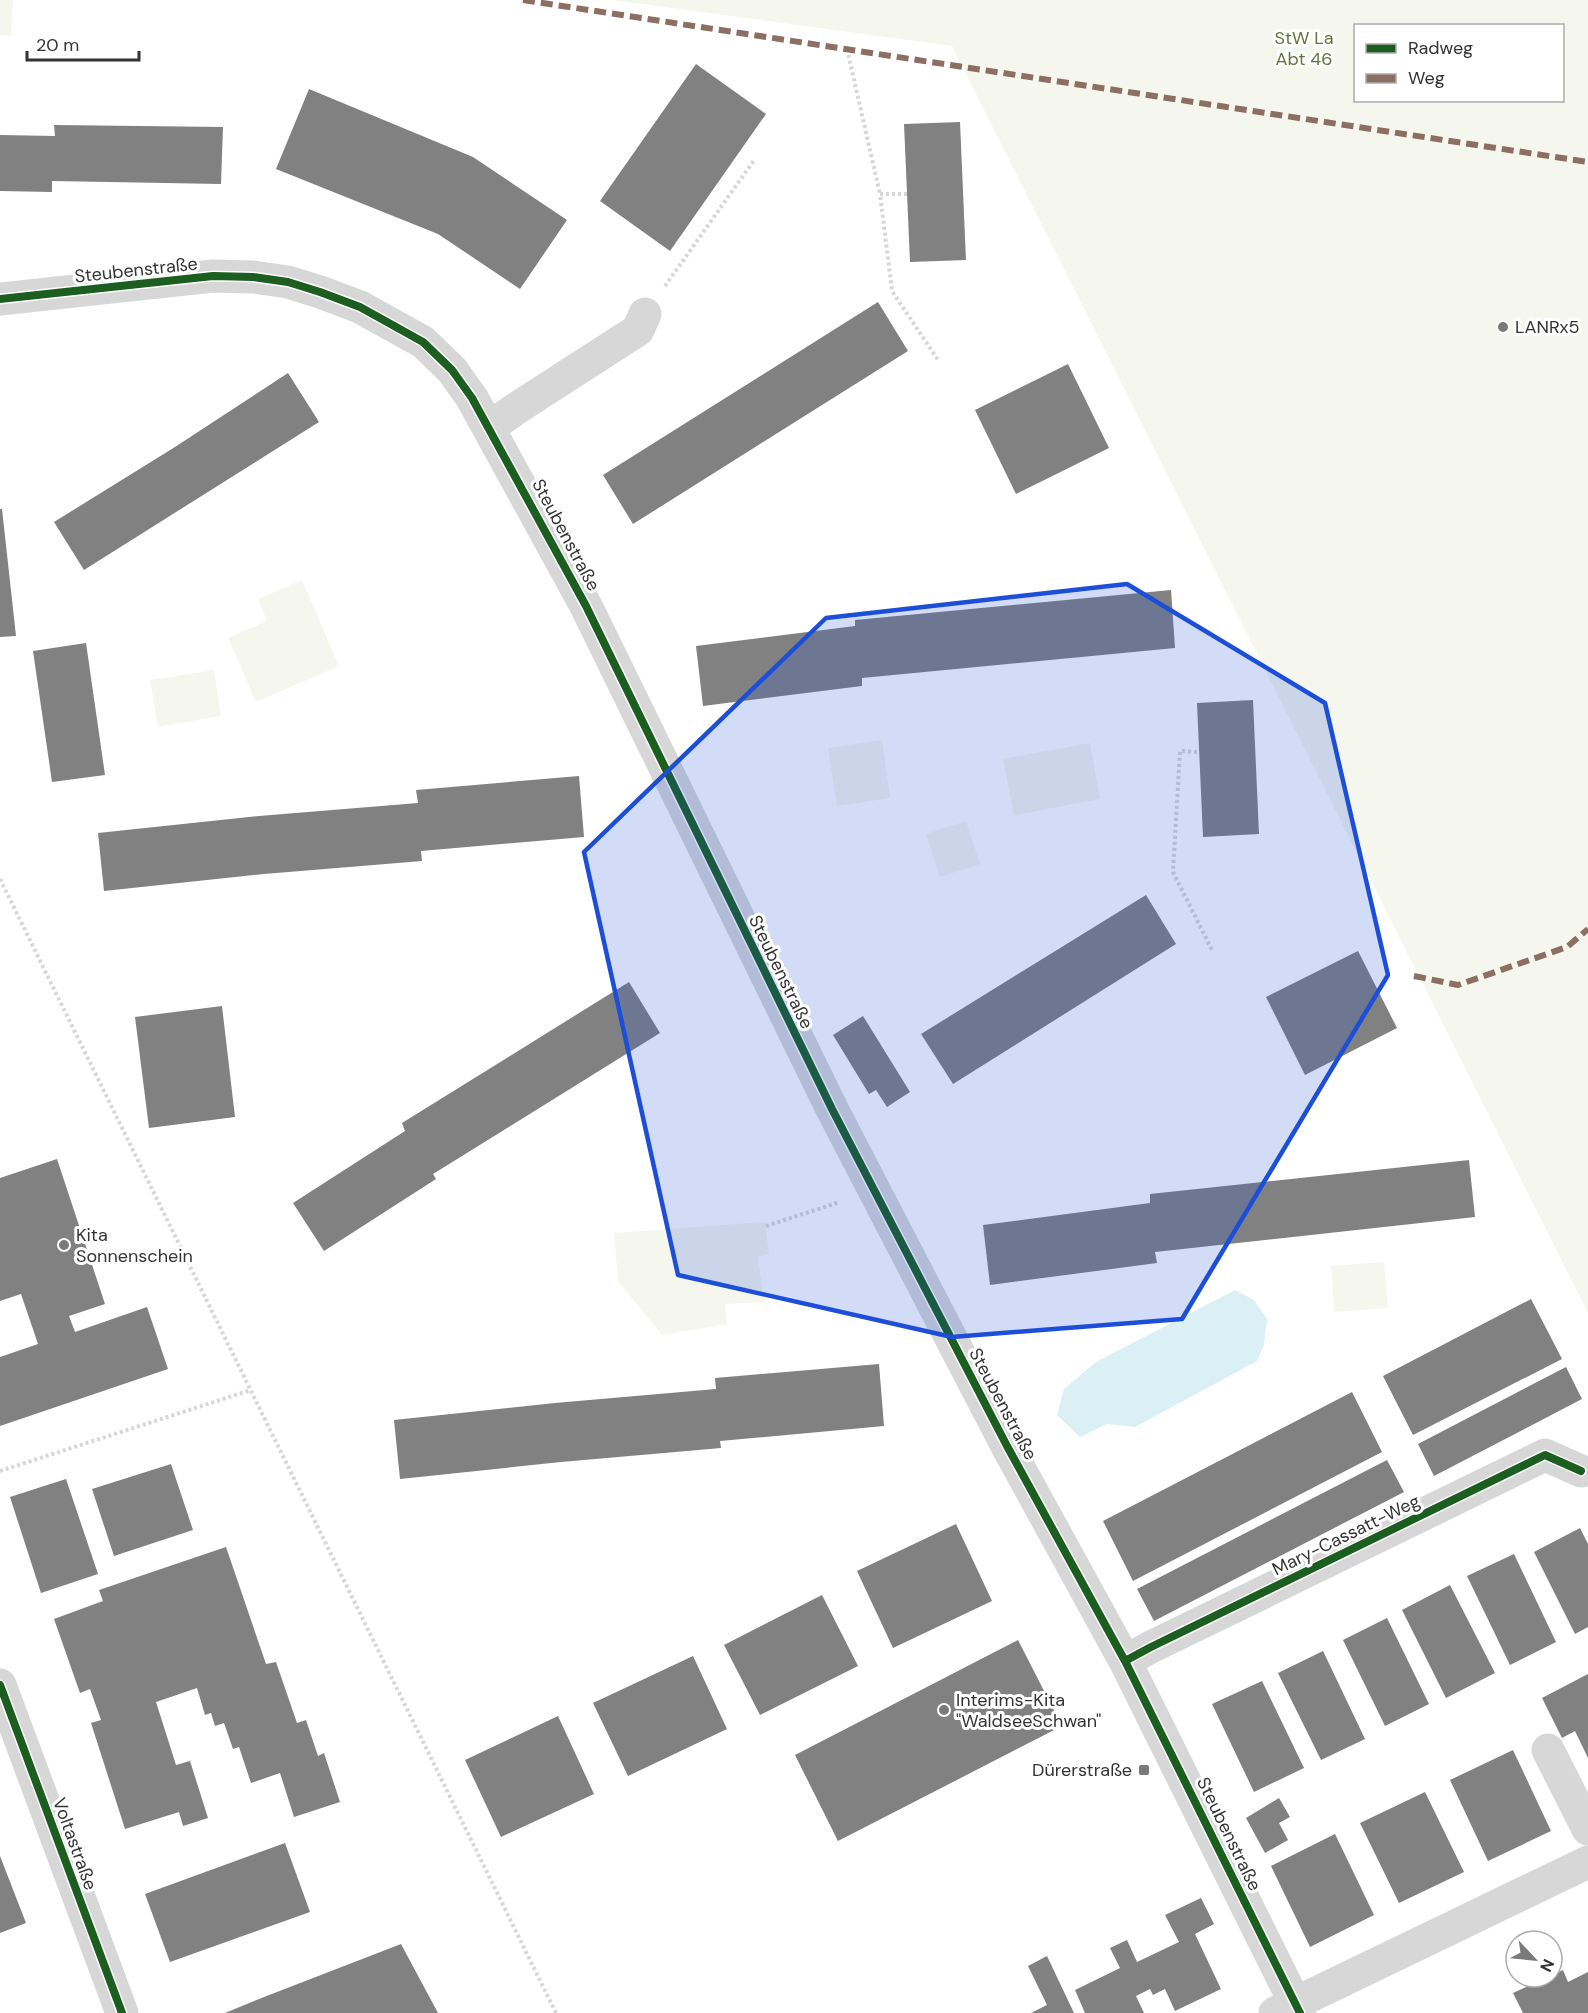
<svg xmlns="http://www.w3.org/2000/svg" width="1588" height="2013" viewBox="0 0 1588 2013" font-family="'DM Sans',sans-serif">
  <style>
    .green { fill: #f5f7ee; fill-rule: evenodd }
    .water { fill: #dbf0f4 }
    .building { fill: #818181 }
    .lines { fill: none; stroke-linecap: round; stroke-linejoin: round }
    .path { stroke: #d7d7d7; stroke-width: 4; stroke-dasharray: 3 3; stroke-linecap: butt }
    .minor { stroke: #d7d7d7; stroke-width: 33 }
    .quiet { stroke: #8d6e63; stroke-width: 6; stroke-dasharray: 12 6; stroke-linecap: butt }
    .cycleway-casing { stroke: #fff; stroke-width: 11 }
    .cycleway { stroke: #1b5e20; stroke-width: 8 }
    .marked { fill: #1d4ed8; fill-opacity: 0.2; stroke: #1d4ed8; stroke-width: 4.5; stroke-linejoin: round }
    .poi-dot { fill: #7a7a7a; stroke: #fff; stroke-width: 2 }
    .labels { text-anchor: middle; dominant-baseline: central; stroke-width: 6; stroke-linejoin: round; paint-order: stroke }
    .park-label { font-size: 18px; fill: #62733b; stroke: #fff }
    .street-label { font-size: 18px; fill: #333; stroke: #fff }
    .poi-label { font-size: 18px; fill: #333; stroke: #fff; text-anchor: start }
  </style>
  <rect width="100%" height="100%" fill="#fff"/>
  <path class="green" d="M0 0H13L11 36 0 35Z
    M613 0H1588V1313L952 46ZM1356 26H1562V100H1356Z
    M302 580 339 666 256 702 228 638 267 621 258 599Z
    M214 670 221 716 158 727 150 680Z
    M882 740 890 798 837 806 828 748Z
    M1090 743 1100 799 1014 815 1003 759Z
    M966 821 980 864 940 877 926 834Z
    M765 1222 769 1254 758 1257 764 1302 725 1304 727 1324 662 1335 618 1281 614 1233Z
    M1384 1262 1388 1308 1334 1312 1331 1266Z"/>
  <path class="water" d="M1235 1290 1254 1300 1267 1319 1264 1345 1257 1361 1135 1427 1107 1424 1080 1437 1057 1415 1064 1389 1096 1362Z"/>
  <path class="building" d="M696 64 766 114 670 251 600 201Z
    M309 89 473 157 567 220 520 289 438 234 276 169Z
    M960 122 966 260 910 262 904 124Z
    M54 125 223 127 221 184 52 181V192L0 191V135L55 136Z
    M878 302 908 351 633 524 603 475Z
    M1068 364 1109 448 1016 494 975 410Z
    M288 373 319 422 84 570 54 522 175 447Z
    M0 509H2L16 636 0 637Z
    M1171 590 1175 648 862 678V686L703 706 696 646 855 626V620Z
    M86 643 105 775 52 782 33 651Z
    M1253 700 1259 834 1203 837 1197 703Z
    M579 776 584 837 421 851 422 861 264 874 104 891 98 833 259 816 418 803 416 790Z
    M1146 895 1176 944 953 1084 921 1034Z
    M1358 951 1397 1028 1305 1075 1266 997Z
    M629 982 660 1033 433 1174 436 1179 324 1251 293 1203 405 1131 402 1123Z
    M222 1006 235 1117 149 1128 135 1017Z
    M863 1016 910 1092 887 1107 876 1090 869 1094 833 1035Z
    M57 1159 105 1304 69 1316 75 1332 147 1307 168 1369 0 1426V1357L38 1344 21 1294 0 1301V1178Z
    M1469 1160 1475 1217 1155 1252 1157 1263 990 1285 983 1225 1150 1203V1194Z
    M1531 1299 1562 1359 1413 1435 1383 1376Z
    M879 1364 884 1426 720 1441 721 1448 561 1462 400 1479 394 1420 555 1403 716 1389 715 1378Z
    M1566 1367 1582 1399 1434 1476 1418 1444Z
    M1352 1392 1382 1452 1133 1581 1103 1521Z
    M1387 1460 1404 1492 1154 1621 1137 1589Z
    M171 1464 193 1530 114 1556 92 1489Z
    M66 1479 98 1574 41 1593 10 1497Z
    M956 1524 992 1601 893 1648 857 1571Z
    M1580 1528 1588 1544V1627L1575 1634 1534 1552Z
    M226 1547 266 1664 276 1662 297 1723 306 1720 318 1756 324 1753 340 1802 294 1817 280 1773 251 1783 239 1747 233 1749 224 1723 215 1726 211 1713 205 1715 197 1688 156 1702 176 1765 190 1761 208 1818 183 1826 179 1812 125 1829 91 1723 101 1720 90 1689 80 1693 54 1619 103 1601 99 1590Z
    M1514 1554 1556 1642 1510 1665 1467 1576Z
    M1450 1585 1495 1673 1446 1698 1402 1610Z
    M822 1595 858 1666 760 1715 724 1645Z
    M1387 1618 1429 1704 1385 1726 1343 1640Z
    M1018 1640 1062 1726 838 1841 795 1755Z
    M1323 1651 1365 1739 1321 1760 1278 1673Z
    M693 1656 727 1729 628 1776 593 1703Z
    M1588 1674V1758L1575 1731 1562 1738 1542 1698Z
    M1262 1681 1304 1768 1254 1792 1212 1704Z
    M558 1716 594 1794 501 1837 465 1760Z
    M1513 1750 1551 1831 1488 1861 1450 1780Z
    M1425 1792 1464 1872 1399 1903 1360 1823Z
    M1279 1798 1290 1817 1279 1823 1288 1840 1265 1853 1246 1818Z
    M1335 1834 1374 1915 1310 1947 1271 1866Z
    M285 1843 310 1912 170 1962 145 1894Z
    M0 1856 26 1923 0 1933Z
    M1201 1898 1214 1924 1195 1934 1221 1989 1175 2011 1165 1989 1153 1995 1150 1989 1136 1996 1144 2013H1085L1075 1990 1120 1968 1110 1948 1127 1940 1137 1962 1179 1942 1165 1915Z
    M401 1944 438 2013H225L264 1997Z
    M1047 1956 1074 2013H1031L1047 2005 1028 1966Z
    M1563 1970 1568 1982 1588 1972V2013H1523L1513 1993 1548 1977H1552V1975Z"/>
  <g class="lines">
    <path class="path" d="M847 49 880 194
      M907 194H880L892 291 938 360
      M665 286 755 159
      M1197 752 1180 751 1173 872 1212 950
      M0 879 556 2013
      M766 1226 840 1202
      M0 1471 251 1390"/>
    <path class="minor" d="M0 299 213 276 253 277 288 282 320 292 360 307 423 342 452 370 472 398 586 606 832 1109 1007 1446 1125 1661 1300 2013
      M490 427 517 408 638 330 645 314
      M1125 1661 1151 1647 1545 1455 1581 1471
      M0 1685 122 2013
      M1548 1750 1588 1829
      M1275 2013 1588 1862"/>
    <path class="quiet" d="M523 0 1588 162
      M1414 976 1458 985 1567 947 1588 929"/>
    <g class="cycleway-casing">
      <path id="cycleway" d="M0 299 213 276 253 277 288 282 320 292 360 307 423 342 452 370 472 398 586 606 832 1109 1007 1446 1125 1661 1300 2013
        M1125 1661 1151 1647 1545 1455 1581 1471
        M0 1685 122 2013"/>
    </g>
    <use href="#cycleway" class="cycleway"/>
  </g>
  <path class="marked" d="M1127 584 1325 703 1388 975 1182 1319 952 1337 678 1275 584 852 826 618Z"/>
  <g class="poi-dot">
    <circle cx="1503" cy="327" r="6"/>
    <circle cx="64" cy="1245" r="6"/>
    <circle cx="944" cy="1710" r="6"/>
    <rect x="1138" y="1764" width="12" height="12" rx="3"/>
  </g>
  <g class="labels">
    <g class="park-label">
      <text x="1304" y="38">StW La<tspan x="1304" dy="21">Abt 46</tspan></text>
    </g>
    <g class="street-label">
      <text transform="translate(136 270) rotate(-6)">Steubenstraße</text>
      <text transform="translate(566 535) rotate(62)">Steubenstraße</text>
      <text transform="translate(781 972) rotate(64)">Steubenstraße</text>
      <text transform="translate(1003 1404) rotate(62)">Steubenstraße</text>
      <text transform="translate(1346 1535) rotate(-26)">Mary-Cassatt-Weg</text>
      <text transform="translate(1229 1834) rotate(64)">Steubenstraße</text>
      <text transform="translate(75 1844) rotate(70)">Voltastraße</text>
    </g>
    <g class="poi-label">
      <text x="1515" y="327">LANRx5</text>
      <text x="76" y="1235">Kita<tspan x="76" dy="21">Sonnenschein</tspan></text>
      <text x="956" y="1700">Interims-Kita<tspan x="956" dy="21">"WaldseeSchwan"</tspan></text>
      <text x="1132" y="1770" text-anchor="end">Dürerstraße</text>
    </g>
  </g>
  <rect x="1354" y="24" width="210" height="78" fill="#ffffff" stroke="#adadad" stroke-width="1.5"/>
  <rect x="1366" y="44" width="30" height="9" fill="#1b5e20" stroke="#adadad" stroke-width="1.5"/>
  <text x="1408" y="54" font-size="18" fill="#333333">Radweg</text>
  <rect x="1366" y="74" width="30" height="9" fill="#8d6e63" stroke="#adadad" stroke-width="1.5"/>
  <text x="1408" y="84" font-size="18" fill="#333333">Weg</text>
  <g transform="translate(1534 1959) rotate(116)"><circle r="28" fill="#ffffff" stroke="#adadad" stroke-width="1.5"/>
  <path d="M0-4.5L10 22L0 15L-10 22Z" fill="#7a7a7a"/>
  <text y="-9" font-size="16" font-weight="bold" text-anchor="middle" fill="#333333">N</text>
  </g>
  <path d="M27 51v9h112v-9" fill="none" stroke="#333333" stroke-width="3"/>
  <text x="36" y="51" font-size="18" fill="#333333" stroke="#ffffff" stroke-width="4.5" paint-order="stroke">20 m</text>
</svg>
